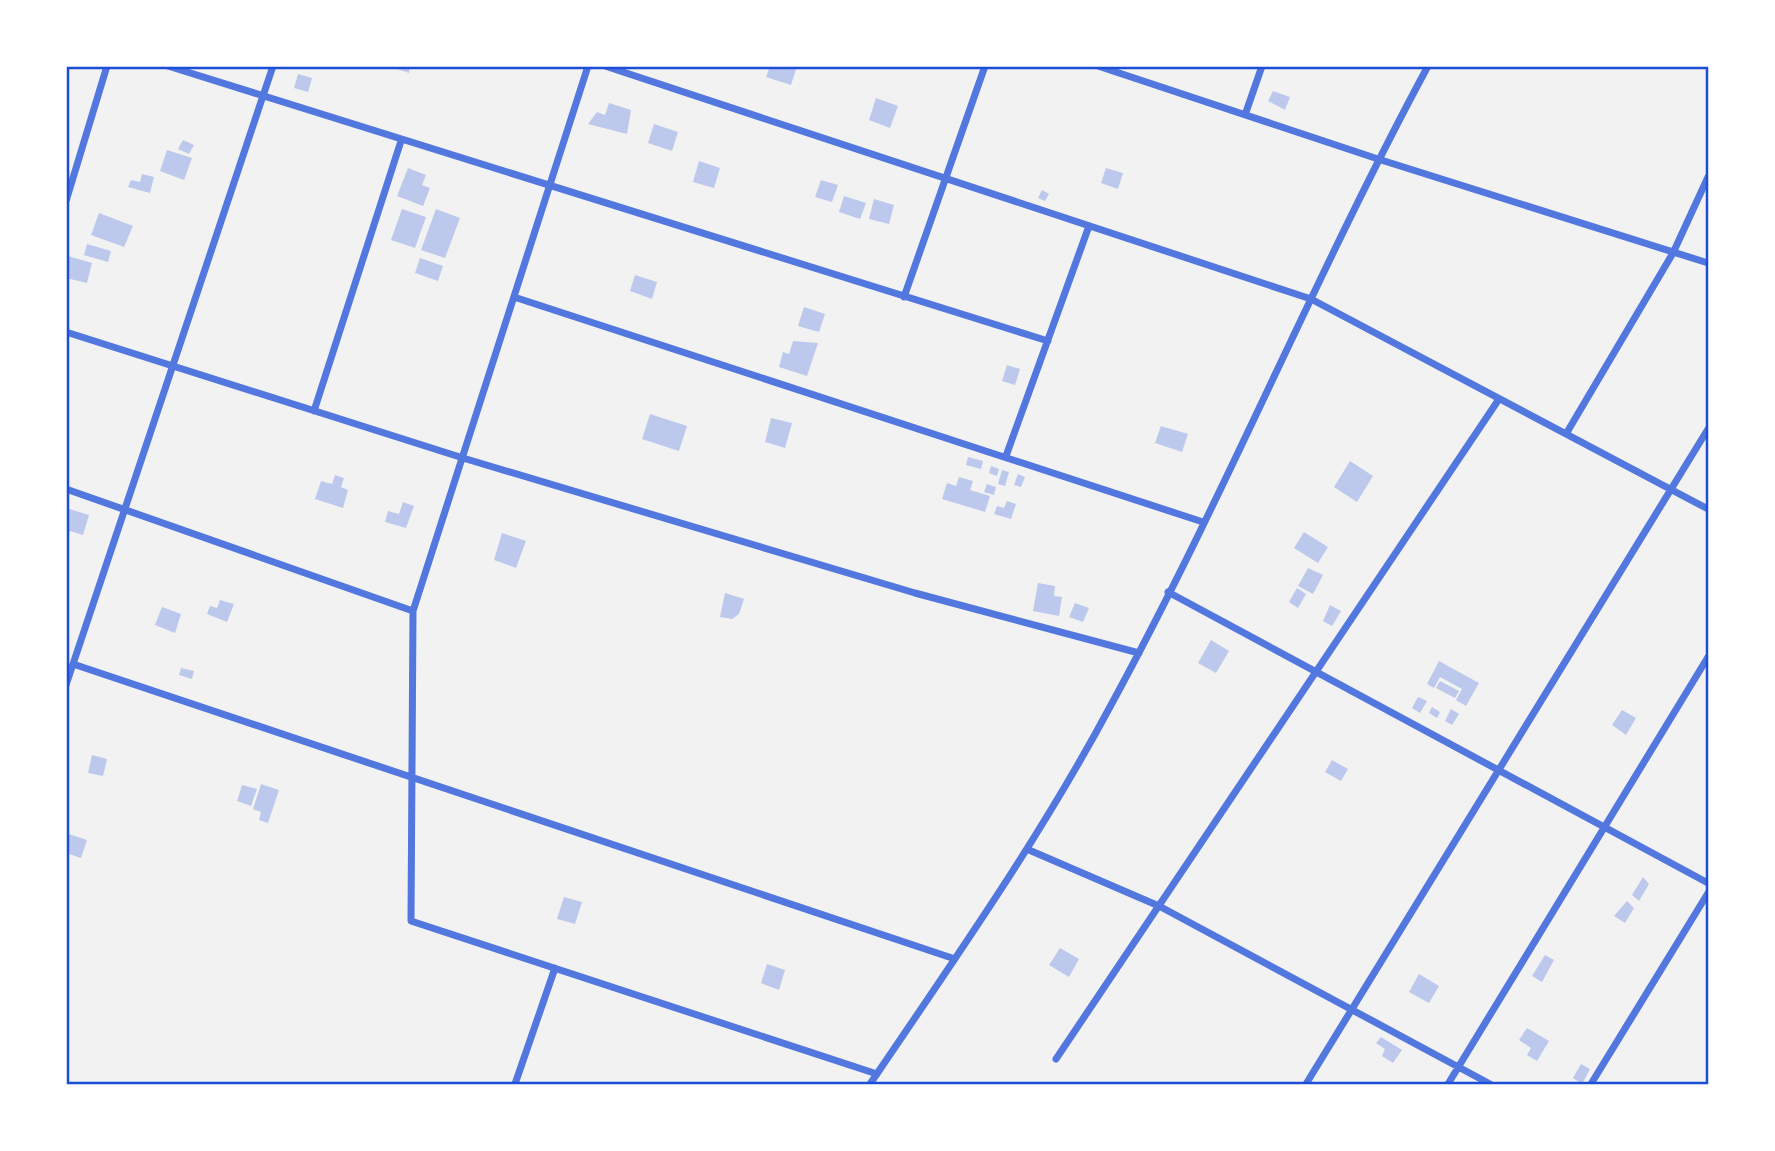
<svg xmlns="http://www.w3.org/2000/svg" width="1775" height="1151" viewBox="0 0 1775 1151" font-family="'Asap Condensed',sans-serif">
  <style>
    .building { fill: #bdc9ec }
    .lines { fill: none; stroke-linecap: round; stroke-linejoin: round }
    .minor { stroke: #5277de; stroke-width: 7 }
    .neatline { fill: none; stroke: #1d4ed8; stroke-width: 2.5 }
  </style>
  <rect width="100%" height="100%" fill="#f2f2f2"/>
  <path class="building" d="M388 66H410L409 73Z
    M770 66H797L791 85 766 77Z
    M298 74 312 78 308 92 294 88Z
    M1273 91 1290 97 1285 110 1268 101Z
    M876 98 898 106 890 128 869 120Z
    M609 103 631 110 627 134 588 124 597 112 605 115Z
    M654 124 678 132 672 151 648 143Z
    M183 140 194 145 189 154 178 149Z
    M167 150 192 158 184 180 160 171Z
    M699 161 720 168 714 188 693 182Z
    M408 168 426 175 422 185 430 188 423 206 397 196Z
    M1106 168 1123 173 1118 189 1101 183Z
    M142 174 154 177 150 193 128 187 131 180 140 182Z
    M821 180 838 185 832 202 815 197Z
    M1042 190 1049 194 1045 201 1038 198Z
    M844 196 866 203 860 219 839 212Z
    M874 199 894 205 889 224 869 219Z
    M402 209 426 217 415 248 391 240Z
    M436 209 460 218 445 258 421 250Z
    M99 213 133 226 124 247 91 235Z
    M87 244 111 251 108 262 84 255Z
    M68 256 92 263 87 283 66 278Z
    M420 258 443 266 438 281 415 273Z
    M635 275 657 282 652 299 630 291Z
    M804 307 825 314 819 332 798 326Z
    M793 341 818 343 807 376 779 367 783 352 789 354Z
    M1007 365 1020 369 1015 385 1002 381Z
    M650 414 687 426 679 451 642 439Z
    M771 418 792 423 785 448 765 442Z
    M1161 426 1188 434 1182 452 1155 443Z
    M968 457 983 461 981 469 966 465Z
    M1350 461 1373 476 1357 502 1334 487Z
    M991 466 999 469 997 476 989 473Z
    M1002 470 1009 472 1005 486 998 484Z
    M1018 474 1025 477 1021 487 1014 485Z
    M335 475 344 478 341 487 348 490 343 508 315 499 321 481 332 484Z
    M959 477 973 481 970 490 990 496 985 512 942 499 947 483 956 486Z
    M987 484 996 487 994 495 984 492Z
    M1007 501 1016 504 1011 519 994 514 997 506 1004 508Z
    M403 502 414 506 406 528 385 522 388 511 399 514Z
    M66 508 89 515 83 535 70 531 67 540Z
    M1304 532 1328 547 1318 563 1294 548Z
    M502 533 526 541 516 568 494 560Z
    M1308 568 1323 575 1313 594 1298 586Z
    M1038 583 1055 586 1054 596 1062 597 1059 616 1033 611Z
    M1297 588 1306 594 1298 608 1289 602Z
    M725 593 744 599 739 614 732 619 720 617Z
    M220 600 234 604 227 622 207 614 210 606 217 608Z
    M1075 603 1089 608 1083 622 1069 617Z
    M1330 605 1341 611 1332 626 1323 621Z
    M162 607 181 614 175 633 155 625Z
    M1211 640 1229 651 1216 673 1198 663Z
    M1439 661 1479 683 1466 706 1456 700 1462 689 1440 677 1434 688 1427 684Z
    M181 668 194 671 192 679 179 675Z
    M1440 681 1459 691 1455 698 1436 688Z
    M1418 697 1427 701 1420 713 1412 708Z
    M1432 707 1440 712 1437 718 1429 713Z
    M1451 709 1459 714 1452 725 1445 721Z
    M1622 710 1636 718 1626 735 1612 725Z
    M92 755 107 759 103 776 88 773Z
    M1332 760 1348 769 1341 781 1325 772Z
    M261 784 279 790 268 823 259 820 261 812 253 809Z
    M242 785 257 789 251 806 237 801Z
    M66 833 87 840 81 858 66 853Z
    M1643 877 1649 884 1639 901 1632 895Z
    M564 897 582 902 575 924 557 919Z
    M1627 901 1634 908 1625 923 1614 916Z
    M1060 948 1079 959 1069 977 1049 965Z
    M1545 955 1554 960 1542 982 1532 976Z
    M767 964 785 970 779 990 761 983Z
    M1419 974 1439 986 1429 1003 1409 992Z
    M1527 1028 1549 1041 1537 1061 1527 1055 1531 1048 1519 1040Z
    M1381 1037 1402 1050 1393 1063 1382 1056 1385 1049 1376 1043Z
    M1581 1064 1590 1069 1582 1084 1573 1078Z"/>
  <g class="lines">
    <path class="minor" d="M168 66 1048 341
      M588 66 413 611 411 921 877 1074
      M605 66 1311 299 1708 509
      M1098 66 1378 159 1708 263
      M1245 115 1262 66
      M66 201 107 66
      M514 297 1203 522
      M904 297 985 66
      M66 332 463 458 915 593 1139 653
      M314 411 401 141
      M1566 434 1673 253 1708 177
      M1006 456 1089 226
      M66 489 413 611
      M1168 592 1708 883
      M73 664 955 959
      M66 685 273 66
      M1029 850 1159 906 1490 1084
      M1056 1059 1499 399
      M515 1084 555 968
      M870 1084C954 960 1040 838 1111 705 1225 496 1315 275 1428 66
      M1306 1084 1708 429
      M1448 1084 1708 657
      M1591 1084 1708 893"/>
  </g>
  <rect width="1775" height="1151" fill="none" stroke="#ffffff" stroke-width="136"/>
  <rect x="68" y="68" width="1639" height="1015" class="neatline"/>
</svg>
